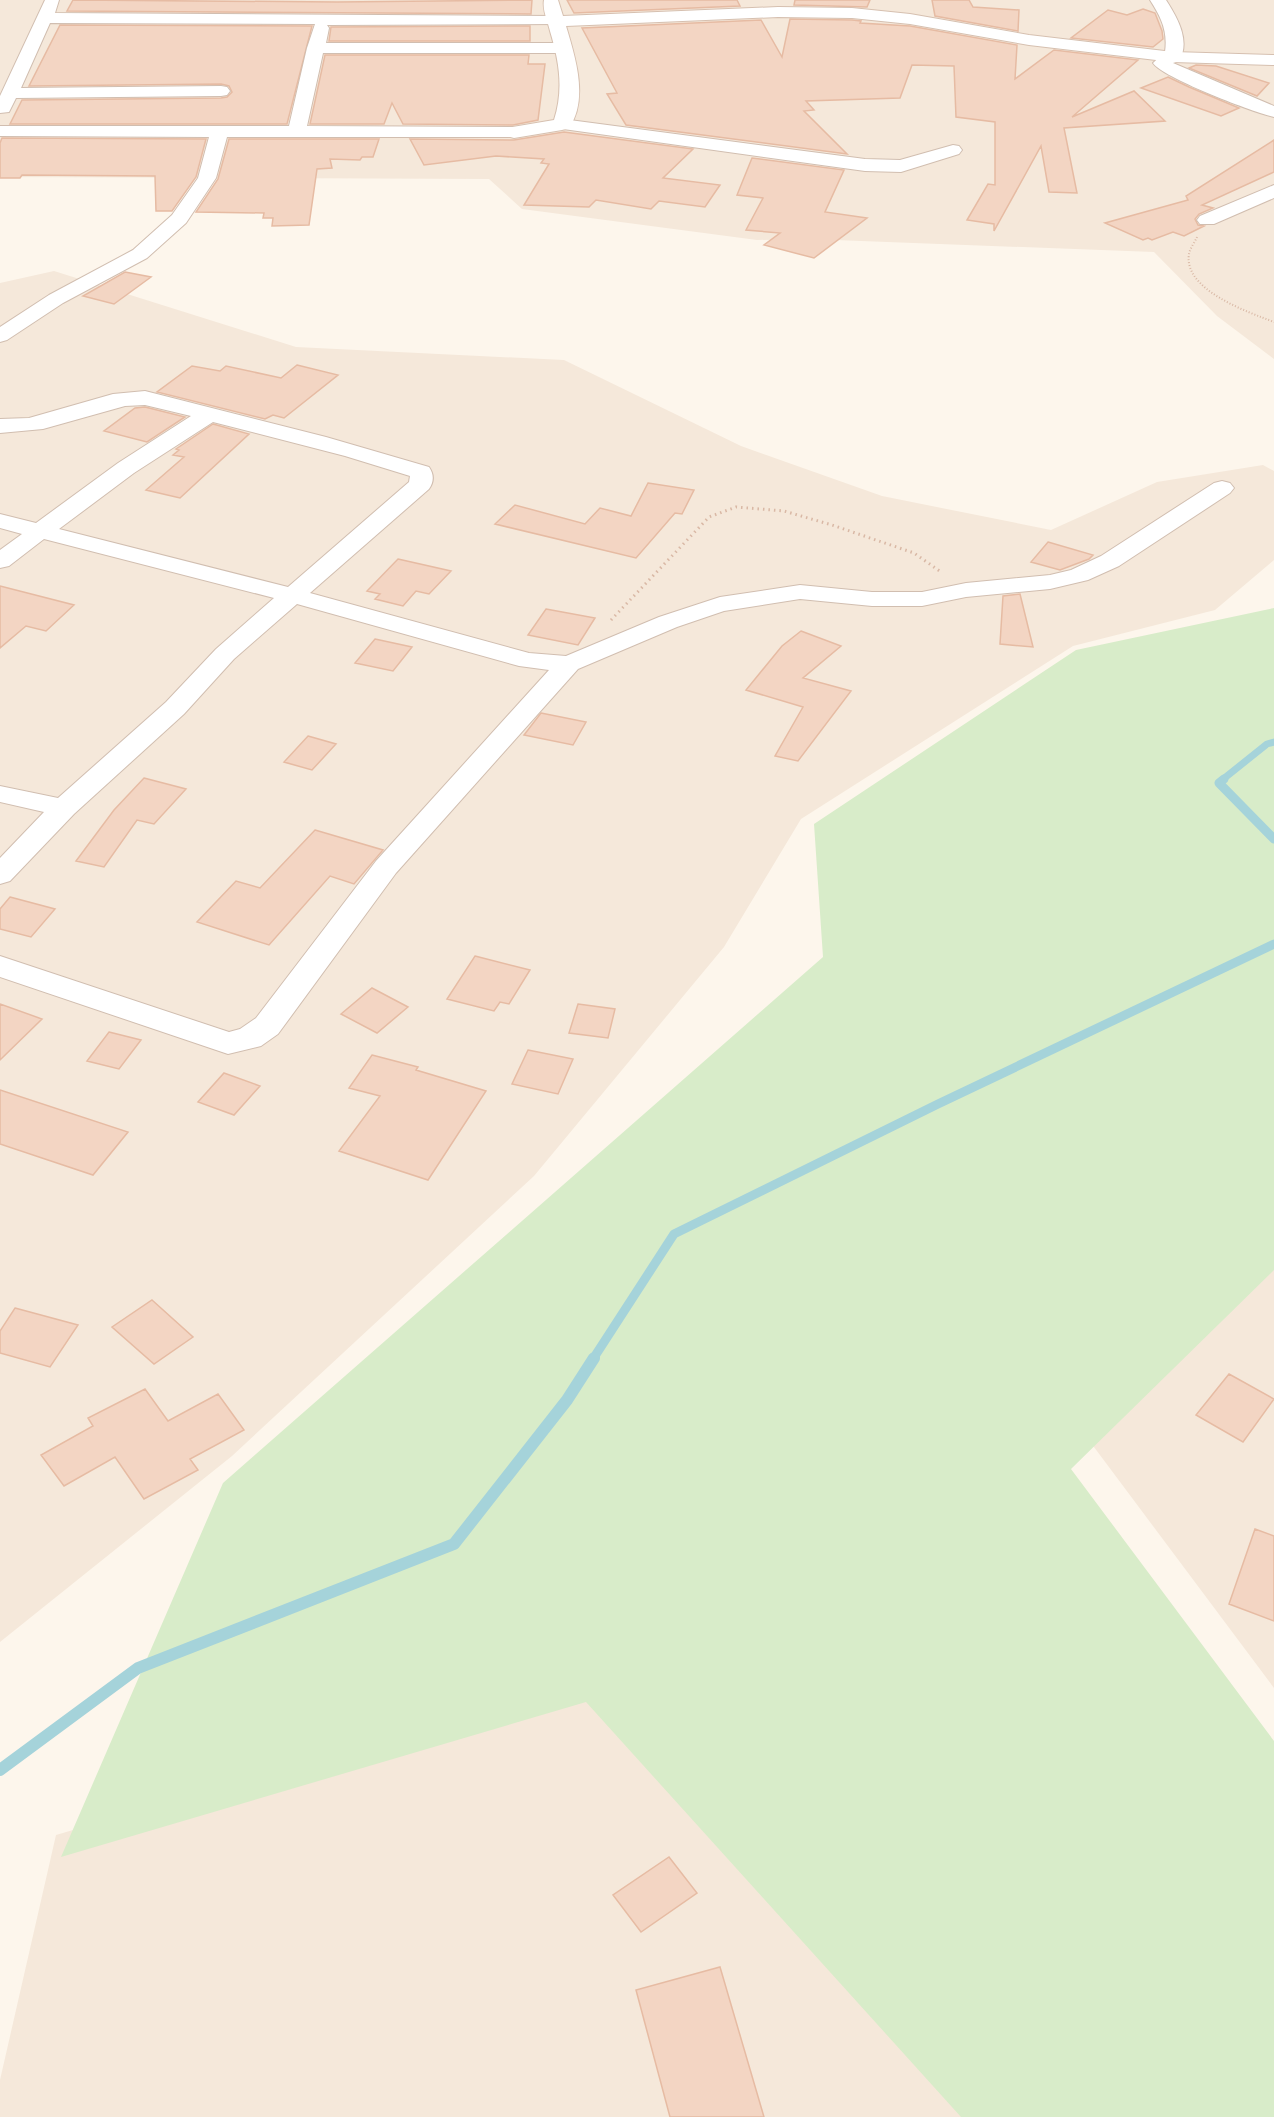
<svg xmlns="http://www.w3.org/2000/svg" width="1274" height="2117" viewBox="0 0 1274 2117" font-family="'Roboto Condensed',sans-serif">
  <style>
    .residential { fill: #f5e8da }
    .green { fill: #d8ecc9 }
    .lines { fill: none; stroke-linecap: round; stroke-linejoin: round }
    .stream-far2 { stroke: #a5d3da; stroke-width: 7 }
    .stream-far1 { stroke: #a5d3da; stroke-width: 9 }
    .stream { stroke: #a5d3da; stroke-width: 12 }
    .building { fill: #f3d5c3; stroke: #e6bba3; stroke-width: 1.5 }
    .street-casing { stroke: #d1beb0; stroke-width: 2 }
    .secondary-casing { stroke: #d6c0b0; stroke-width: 2 }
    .path-far1 { stroke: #d9b8a5; stroke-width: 2; stroke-dasharray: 1 2; stroke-linecap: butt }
    .path { stroke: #d9b8a5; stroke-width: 3; stroke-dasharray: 1.5 4; stroke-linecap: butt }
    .street { fill: #fff; fill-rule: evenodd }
    .secondary { fill: #fff; fill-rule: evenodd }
  </style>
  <rect width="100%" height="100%" fill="#fdf6ec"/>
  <path class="residential" d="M0 0H1274V359L1217 316 1154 252 809 239 757 240 522 209 489 179 0 177Z
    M54 271 296 347 564 360 741 446 882 496 1051 530 1157 482 1263 465 1274 471V560L1215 610 1073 646 801 819 724 947 534 1176 232 1456 0 1642V283Z
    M1274 1252V1688L1085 1435Z
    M590 1678 982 2117H0V2080L56 1835Z"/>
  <path class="green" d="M1274 608V1270L1071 1469 1274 1741V2117H961L586 1702 61 1857 223 1483 823 957 814 824 1076 650Z"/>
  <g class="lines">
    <path class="stream-far2" d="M1222 780 1267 744 1274 742"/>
    <path class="stream-far1" d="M1224 779 1219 783 1274 839
      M593 1359 674 1234 938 1104 1274 944"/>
    <path class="stream" d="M0 1770 138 1668 454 1544 567 1400 594 1358"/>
  </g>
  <path class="building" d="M73 0 337 2 532 0 531 14 67 11Z
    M567 0H737L740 6 574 13Z
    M795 0H870L867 7 794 5Z
    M932 0H969L973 7 1019 10 1018 31 935 16Z
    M1143 9 1155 13 1162 31 1163 39 1153 47 1071 38 1108 10 1127 15Z
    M790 19 852 20 861 21 860 23 910 26 1017 45 1015 79 1054 50 1138 60 1072 117 1134 91 1165 121 1064 128 1077 193 1049 192 1041 146 994 231V224L967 220 988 184 995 185V122L956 117 954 66 912 65 900 98 806 101 814 110 804 111 847 154 626 125 607 94 617 93 582 28 761 20 782 57Z
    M60 25 312 26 287 124H10L22 100 221 98 227 97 232 92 229 86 221 84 29 86Z
    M530 26V41H329L331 27Z
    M325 55H529L528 64H545L538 120 513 125 403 124 392 103 384 124H310Z
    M1196 65 1216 66 1269 83 1257 96 1189 68Z
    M1168 77 1189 87 1239 108 1221 116 1141 88Z
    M564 132 693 149 663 178 720 185 705 207 659 201 651 209 596 200 589 207 524 205 549 164 541 163 544 159 496 156 424 165 410 139 514 140Z
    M2 138 206 139 196 177 172 211H156L155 176 22 175 20 178H0V143Z
    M229 139H379L373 157H362L360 160 330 159 332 168 317 169 309 225 272 226 273 218H263L264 213 196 212 218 179Z
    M1274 140V172L1202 205 1213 208 1199 214 1195 219 1198 225 1204 226 1184 236 1173 232 1152 240 1148 238 1143 240 1105 223 1188 200 1186 196Z
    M752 158 844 170 825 212 867 218 814 258 764 245 780 233 746 230 763 198 737 195Z
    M125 272 151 277 114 304 83 296Z
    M297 365 338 375 284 418 273 415 265 419 157 392 192 366 220 371 226 366 281 378Z
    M145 407 185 417 147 442 104 431 135 408Z
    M213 424 249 434 180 498 146 490 184 457 173 455 179 450 176 449Z
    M648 483 694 490 682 514 675 513 636 558 495 524 515 505 585 524 600 508 631 516Z
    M1048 542 1093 555 1089 559 1060 570 1031 562Z
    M398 559 451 571 429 594 416 591 403 606 375 599 380 594 367 591Z
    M0 586 74 605 46 631 26 626 0 648Z
    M1020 594 1033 647 1000 644 1003 596Z
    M546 609 595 618 578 645 528 635Z
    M801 631 841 646 803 678 851 691 798 761 775 756 803 707 746 690 782 646Z
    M375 639 412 647 393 671 355 663Z
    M541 713 586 722 573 745 524 735Z
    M308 736 336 744 312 770 284 762Z
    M144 778 186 789 154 824 137 820 104 867 76 861 114 810Z
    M315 830 383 850 354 884 330 876 269 945 197 922 236 881 260 888Z
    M10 897 55 909 31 937 0 929V909Z
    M475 956 530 970 509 1004 500 1002 494 1011 447 999Z
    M372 988 408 1007 377 1033 341 1014Z
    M0 1004 42 1019 0 1060Z
    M578 1004 615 1009 608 1038 569 1033Z
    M109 1032 141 1040 119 1069 87 1061Z
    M528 1050 573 1059 558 1094 512 1084Z
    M372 1055 418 1067 416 1070 486 1091 428 1180 339 1151 380 1096 349 1088Z
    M224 1073 260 1086 234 1115 198 1102Z
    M0 1090 128 1132 93 1175 0 1144Z
    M152 1300 193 1337 154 1364 112 1327Z
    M15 1308 78 1325 50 1367 0 1353V1331Z
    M1229 1374 1274 1399 1243 1442 1196 1415Z
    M145 1389 168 1421 218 1394 244 1430 190 1459 198 1470 144 1499 115 1457 64 1486 41 1455 93 1426 88 1418Z
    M1255 1529 1274 1536V1621L1229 1604Z
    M669 1857 697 1893 641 1932 613 1895Z
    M720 1967 764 2117H670L636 1990Z"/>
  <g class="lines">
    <g class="street-casing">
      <path id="street" d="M45 0H59L55 13 555 16 563 21 561 24 327 25 329 28 326 43H563L571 48 563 53H323L307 126 514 127 520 128 523 132 520 136 514 137H227L216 178 186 223 147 258 63 303 7 340 0 342V327L49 295 133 250 172 215 198 178 209 137 0 136V126H289L307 48 315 24 50 23 21 88 221 86 227 87 230 91 227 95 221 96 16 98 9 112 0 113V96Z
        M1150 0H1166C1177 17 1191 41 1179 61L1173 63 1274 106V117C1253 112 1163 78 1153 63L1165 52C1168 31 1161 17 1150 0Z
        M562 119 865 159 900 160 953 145 959 146 962 150 959 154 901 172 865 171 556 128 553 124 556 120Z
        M1274 185V198L1214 224H1200L1197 220 1200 216Z
        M145 391 326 437 429 467C434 474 434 482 429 489L310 593 529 653 566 656 659 617 720 597 800 585 872 592H922L966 583 1050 575 1071 570 1101 556 1214 483 1222 481 1230 483 1234 488 1230 493 1119 566 1088 580 1050 589 966 597 922 606H872L800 599 724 611 677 627 578 669 396 873 278 1034 261 1046 228 1054 0 977V956L229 1032 240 1029 256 1018 376 861 549 670 519 666 297 604 234 659 184 714 74 814 10 881 0 884V858L44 812 0 802V786L58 798 166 702 216 649 274 598 44 539 9 566 0 568V550L22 534 0 528V514L36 523 118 463 191 416 145 405 125 406 43 429 0 433V419L29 418 113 394ZM213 422 345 456 410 476 409 482 288 587 59 529 134 473Z"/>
    </g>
    <g class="secondary-casing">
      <path id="secondary" d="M544 0H558L563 16 778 7 852 8 910 14 1029 35 1173 52 1274 55V65L1173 62 1029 45 910 24 852 18 778 17 566 26C575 56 589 99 569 128L562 130 514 138 507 136 505 132 507 128 554 120C564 89 559 61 550 31 548 22 542 10 544 0Z"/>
    </g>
    <path class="path-far1" d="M1197 237C1195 242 1190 248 1189 254 1183 290 1248 312 1274 322"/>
    <path class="path" d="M611 620 709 517 736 507 784 511 832 525 914 553 941 572"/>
    <use href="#street" class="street"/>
    <use href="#secondary" class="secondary"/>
  </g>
</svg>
